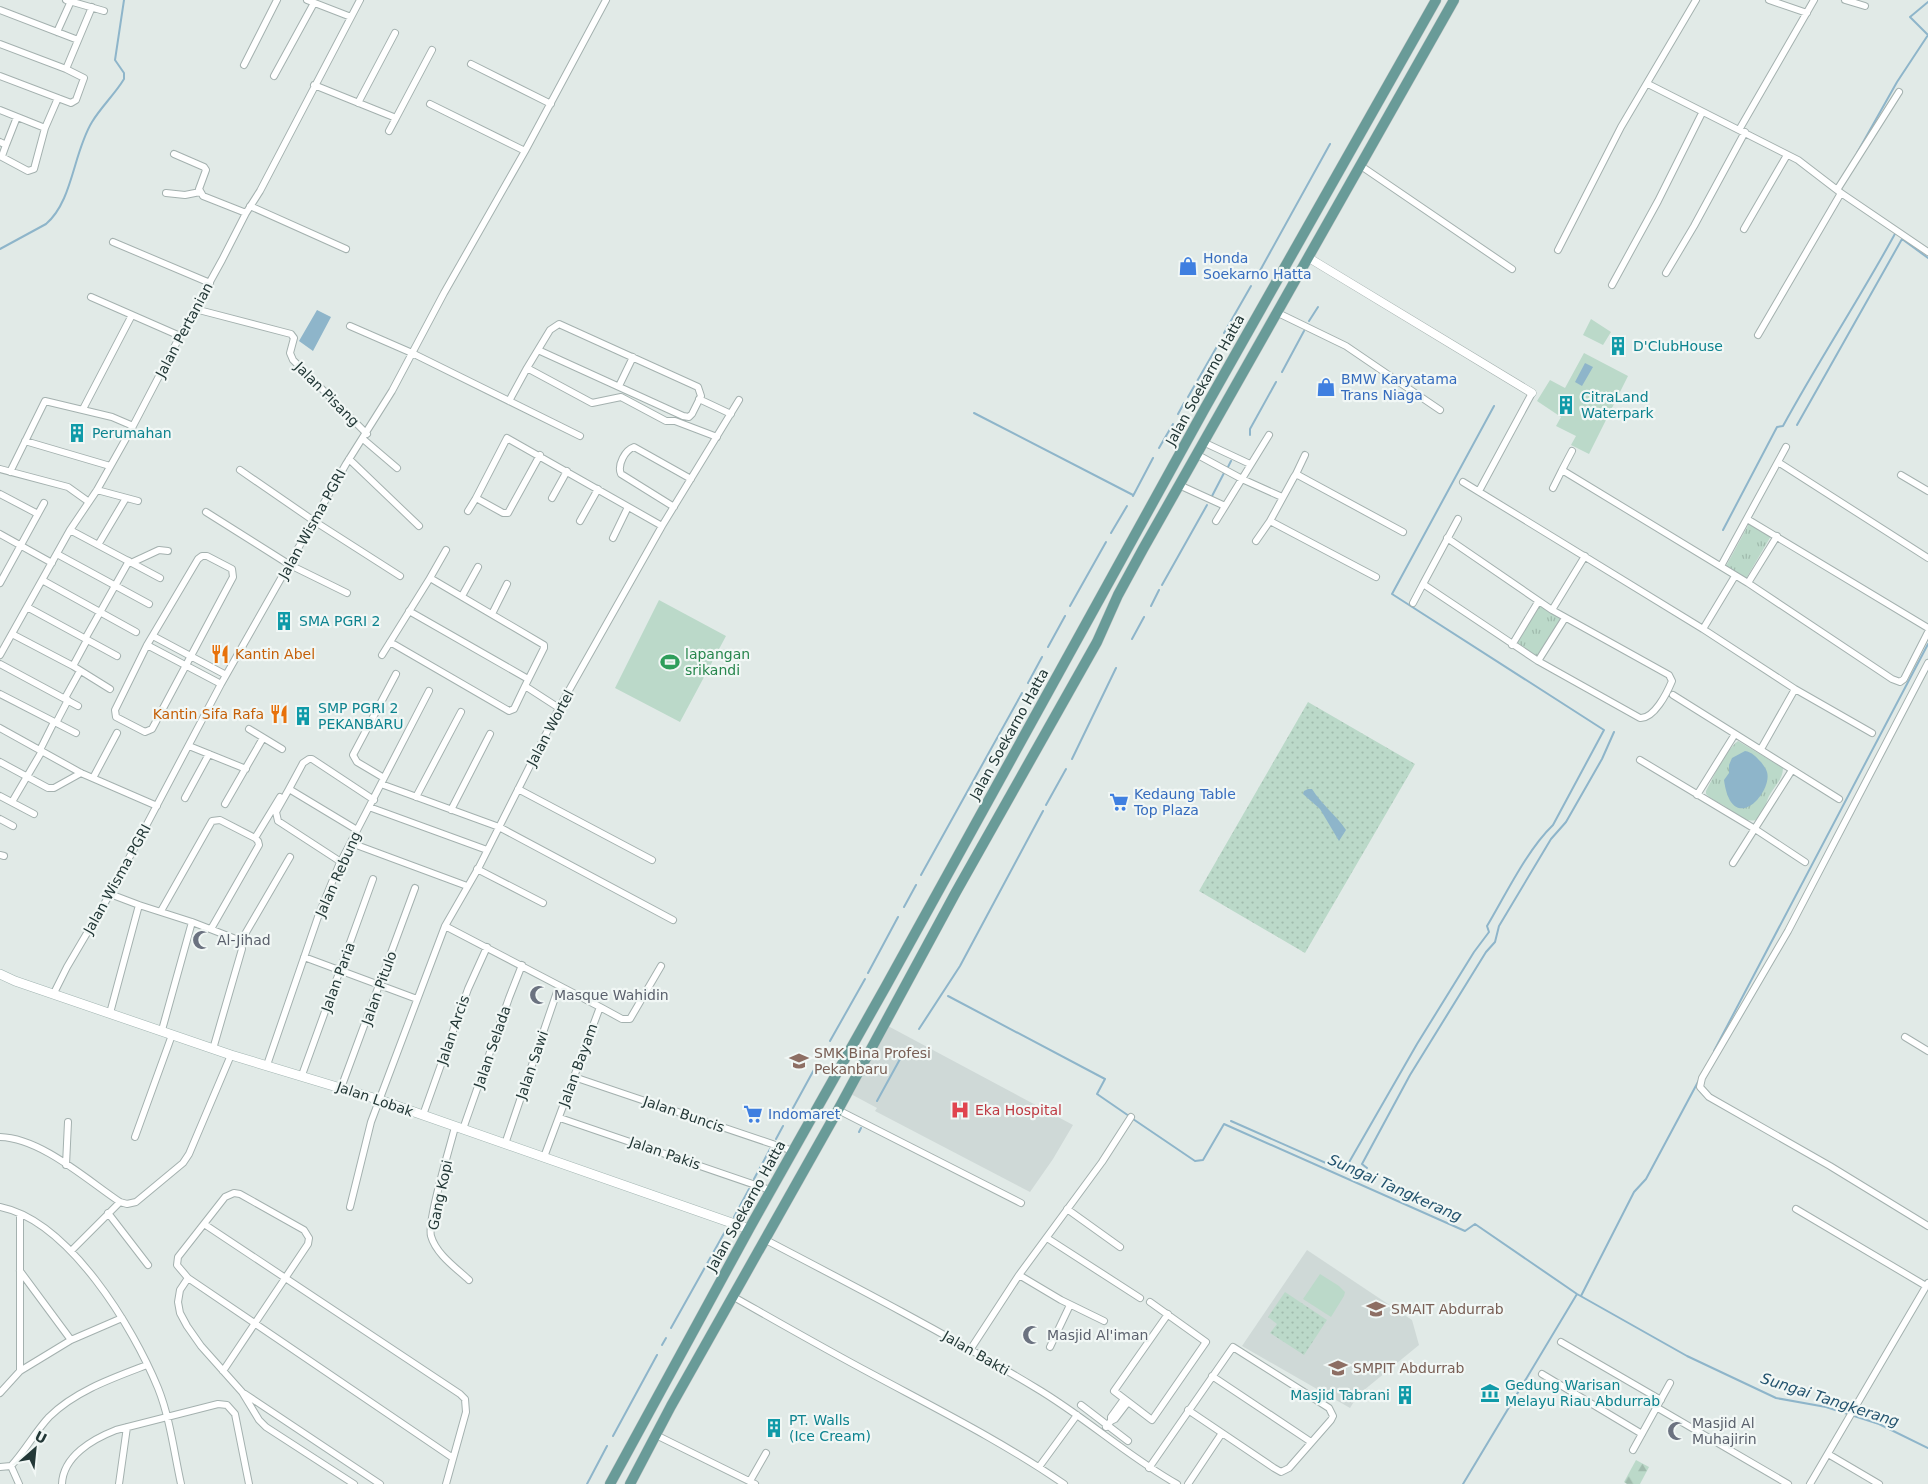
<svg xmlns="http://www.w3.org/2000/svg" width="1928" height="1484" viewBox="0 0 1928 1484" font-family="'DejaVu Sans',sans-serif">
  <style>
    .built { fill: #cfd9d7 }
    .grass { fill: url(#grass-dots) }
    .forest { fill: url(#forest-firs) }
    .park { fill: url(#park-tufts) }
    .garden { fill: #bbd9c9 }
    .water { fill: #8eb5ca }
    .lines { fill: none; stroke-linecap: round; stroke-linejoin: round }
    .stream { stroke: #8eb5ca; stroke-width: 2 }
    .minor-casing { stroke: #a4b1af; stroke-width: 8 }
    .tertiary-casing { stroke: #a4b1af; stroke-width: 9 }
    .secondary-casing { stroke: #a1b4b1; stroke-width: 10 }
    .primary-casing { stroke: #c1c7c7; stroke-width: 11 }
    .minor { stroke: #fff; stroke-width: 6 }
    .tertiary { stroke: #fff; stroke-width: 8 }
    .secondary { stroke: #fff; stroke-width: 9 }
    .primary { stroke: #699b98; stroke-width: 10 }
    .labels { text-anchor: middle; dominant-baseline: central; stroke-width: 4.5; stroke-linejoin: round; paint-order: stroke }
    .shop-label { font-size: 14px; fill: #366cbe; stroke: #f1f7f5; text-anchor: start }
    .street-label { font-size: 14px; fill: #233837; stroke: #f1f7f5 }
    .culture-label { font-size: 14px; fill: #0d838f; stroke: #f1f7f5; text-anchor: start }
    .food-label { font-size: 14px; fill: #c56008; stroke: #f1f7f5; text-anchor: start }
    .leisure-label { font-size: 14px; fill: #27864d; stroke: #f1f7f5; text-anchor: start }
    .worship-label { font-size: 14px; fill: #5b616d; stroke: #f1f7f5; text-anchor: start }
    .education-label { font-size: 14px; fill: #785e54; stroke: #f1f7f5; text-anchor: start }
    .health-label { font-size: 14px; fill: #be3a42; stroke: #f1f7f5; text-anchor: start }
    .water-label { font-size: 15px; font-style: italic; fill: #23536e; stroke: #f1f7f5 }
  </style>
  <defs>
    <pattern id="grass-dots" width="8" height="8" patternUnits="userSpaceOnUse" patternTransform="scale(1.25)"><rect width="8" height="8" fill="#bbd9c9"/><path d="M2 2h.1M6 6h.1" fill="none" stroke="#a0bbad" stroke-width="1.8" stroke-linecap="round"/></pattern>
    <pattern id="forest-firs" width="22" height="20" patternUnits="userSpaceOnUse" patternTransform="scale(1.25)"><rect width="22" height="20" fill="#bbd9c9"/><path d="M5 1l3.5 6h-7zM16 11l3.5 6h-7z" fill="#a0bbad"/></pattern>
    <pattern id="park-tufts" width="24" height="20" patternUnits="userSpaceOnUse" patternTransform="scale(1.25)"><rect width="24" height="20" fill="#bbd9c9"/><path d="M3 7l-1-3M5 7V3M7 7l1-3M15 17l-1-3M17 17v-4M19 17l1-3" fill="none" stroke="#a0bbad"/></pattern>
  </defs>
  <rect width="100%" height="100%" fill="#e1eae7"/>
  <path class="built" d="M888 1026 1073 1125 1053 1159 1030 1192 875 1111 877 1108 849 1093Z
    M1307 1250 1412 1320 1419 1345 1358 1395 1350 1408 1242 1346Z"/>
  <path class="grass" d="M1308 702 1415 764 1305 953 1199 891Z
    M1285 1292 1327 1320 1304 1355 1270 1333 1277 1324 1268 1317Z"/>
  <path class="forest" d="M1636 1460 1649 1467 1640 1484H1627L1624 1482Z"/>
  <path class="park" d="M1750 522 1771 536 1747 577 1744 578 1726 566Z
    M1539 604 1562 619 1538 659 1514 645Z
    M1738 741 1783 768C1783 779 1774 787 1769 796 1766 802 1765 812 1760 817 1750 828 1732 811 1723 805 1717 802 1711 799 1706 794V791C1714 776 1725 751 1738 741Z"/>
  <path class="garden" d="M1591 319 1611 332 1603 345 1583 335Z
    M1584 353 1628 376 1589 454 1571 445 1576 436 1556 426 1561 417 1537 401 1550 380 1565 388Z
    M659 600 726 636 680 722 615 688Z
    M1320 1274 1339 1286 1345 1292 1344 1296 1331 1317 1303 1299Z"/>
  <path class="water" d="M317 310 331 317 313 351 299 341Z
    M1585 363 1593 367 1582 386 1575 382Z
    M1745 751C1752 752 1756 757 1761 762 1763 765 1766 768 1767 772 1773 792 1732 838 1724 780L1729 773V765L1732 758Z
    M1308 789H1312C1322 805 1336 815 1346 830L1339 841 1320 809 1303 794 1304 791Z"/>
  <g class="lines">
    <path class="stream" d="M1857 153 1897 82 1928 35 1910 17 1928 2
      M0 249 46 224C73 201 73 153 92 122 101 107 115 94 124 79V73L115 60 124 0
      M1257 276 1330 144
      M1309 321 1318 307
      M1224 333 1251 286
      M1282 372 1304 331
      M1188 397 1219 343
      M974 413 1133 495
      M1178 414 1184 403
      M1797 425 1902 239 1928 258
      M1250 435V429L1276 382
      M1159 448 1173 424
      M1228 467 1231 461
      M1133 496 1153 458
      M1211 498 1224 473
      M1723 530 1777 427 1783 426C1819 360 1860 298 1896 232
      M1111 533 1127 506
      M1162 585 1207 505
      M1070 606 1106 542
      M1151 606 1159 590
      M1132 639 1144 617
      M1048 647 1065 616
      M1028 683 1042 657
      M1072 759 1116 668
      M1046 805 1066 769
      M921 875 1022 693
      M904 907 916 885
      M868 973 898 917
      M948 996 1105 1079 1097 1094 1129 1116
      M919 1029 960 966 1043 811
      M830 1041 865 979
      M1714 1051 1928 644
      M821 1056 824 1051
      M877 1101 905 1050
      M793 1108 816 1066
      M1133 1119 1195 1161 1203 1160 1224 1124 1465 1231 1475 1224 1577 1294 1687 1356 1776 1398 1826 1407 1879 1424 1928 1448
      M1231 1121 1344 1171 1417 1044 1474 952 1489 932 1487 926C1506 894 1527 850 1553 825L1604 730 1392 594 1494 406
      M859 1132 861 1128
      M776 1139 783 1126
      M1367 1168 1362 1164 1410 1075 1486 952 1495 942 1499 926 1551 839 1566 822 1602 759 1614 732
      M754 1179 770 1149
      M734 1217 749 1189
      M1581 1296 1634 1192 1646 1179 1699 1080
      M671 1328 727 1228
      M662 1345 666 1338
      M613 1436 657 1355
      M587 1484 607 1446
      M1463 1484 1577 1294"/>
    <g class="minor-casing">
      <path id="minor" d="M66 0 104 11
        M307 0 351 17
        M1769 0 1807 13
        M1845 0 1865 6
        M0 10 78 40
        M57 32 71 1
        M0 44 66 69 84 78 76 100 71 103 0 76
        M471 64 551 104
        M244 65 277 0
        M66 69 92 7
        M274 76 314 3
        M1648 84 1798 160 1841 193 1928 252
        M314 85 396 118 432 50
        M358 103 395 33
        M0 110 45 128
        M1739 130 1814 0
        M389 131 396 118
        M0 142 6 145 2 156
        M6 145 17 117
        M525 151 606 0
        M174 154 204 167 206 170 199 189 203 196 246 213
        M0 156 28 171 34 169 45 128 58 98
        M1361 166 1512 269
        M1837 190 1899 92
        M166 193 185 195 200 192
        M250 206 346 249
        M1744 229 1787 155
        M113 242 210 283
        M1558 250 1621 127 1696 0
        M1666 273 1694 226 1745 132
        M1612 285 1658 201 1702 113
        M91 297 180 336
        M195 309 291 334 294 338 290 353 293 360 367 434
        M1278 313 1346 346 1440 410
        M350 326 412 353 580 436
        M1758 335 1841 193
        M527 368 550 330 559 324 698 387 701 396 692 414 689 417 683 416 538 350
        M619 386 633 357
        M699 399 731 414
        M509 401 527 368 592 403 621 397 666 421H675L717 437
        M83 409 132 315
        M363 439 397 468
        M25 441 110 466
        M1203 442 1250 464
        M1572 451 1562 470 1748 583 1892 679 1900 682 1904 679 1928 632
        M1196 454 1242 479 1282 497
        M349 459 419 526
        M1778 462 1928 558
        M0 469 68 487 89 502
        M240 470 314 521 400 576
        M10 472 45 401 112 417 133 426
        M1296 474 1305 455
        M1901 475 1928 491
        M1463 482 1703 629 1795 689 1872 733
        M1179 485 1225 506
        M1553 488 1562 470
        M97 490 138 501
        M1479 491 1532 393
        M0 494 38 514
        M552 498 567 471
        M674 507 621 474C617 465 625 450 634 447L691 479
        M468 511 476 498
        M206 512 290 565 347 593
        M1747 519 1928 628
        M580 521 598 489
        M1216 521 1269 435
        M662 526 739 400
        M70 530 160 578
        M0 534 52 563
        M613 538 628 507
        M1447 538 1552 610 1669 675 1672 681C1667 693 1654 719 1640 718L1538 661 1423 584 1458 519
        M1256 541 1270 521
        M98 545 126 498
        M57 554 149 604
        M202 556H207L232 569 233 577 152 729 145 732 116 717 115 710 147 645 198 559Z
        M131 563 159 550 168 551
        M1721 566 1786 447
        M1376 577 1270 521 1294 477 1296 474 1403 532
        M430 578 446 550
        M42 580 136 632
        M0 583 44 503
        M1748 583 1777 536
        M462 596 478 567
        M1413 603 1423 584
        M27 607 117 656
        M1552 610 1585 556
        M409 611 528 679
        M492 614 507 584
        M1703 629 1735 576
        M12 634 73 666 110 689
        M153 636 226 675
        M85 639 129 561
        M390 642 509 711 514 709 525 686
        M147 645 221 684
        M1512 645 1538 602
        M0 655 70 530 97 490 133 426 180 336 222 260 246 213 260 191 360 0
        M382 655 430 578 544 645V648L525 686 559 708
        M1538 661 1565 618
        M1928 663 1788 931 1702 1078 1700 1087 1709 1097 1830 1166 1928 1226
        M0 664 78 706
        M73 666 87 640
        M0 694 76 733
        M1673 695 1839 799
        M65 698 80 671
        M56 723 68 700
        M0 728 81 773 157 806
        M249 729 282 749
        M189 746 246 769
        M1761 749 1795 689
        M40 750 54 722
        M1640 760 1755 829 1805 862
        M0 762 48 788H54L81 773
        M93 778 117 733
        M384 778 357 762 353 755 396 674
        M381 784 499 827 673 920
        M289 789 276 812 278 821 341 862
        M518 789 652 860
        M1697 795 1735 734
        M0 796 34 814
        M416 797 461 712
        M185 798 209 754
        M12 802 42 751
        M225 804 263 738
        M369 807 487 850
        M451 810 490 734
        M0 819 13 826
        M357 830 289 789 303 763 309 759H312L374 800
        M255 838 280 797
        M351 843 467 886
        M0 855 4 856
        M1733 863 1792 770
        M477 869 543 903
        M110 894 139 905 192 922 241 941 242 949 213 1049
        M161 911 212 821 220 820 255 838 258 841 259 845 211 929
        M445 926 600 1007
        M241 941 290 857
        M304 957 417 999
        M54 993 67 967 110 894 221 684 346 464 392 391 444 293 525 151 430 104
        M110 1013 139 905
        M162 1030 192 922
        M1905 1037 1928 1051
        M267 1065 319 914 339 865 429 691
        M302 1075 373 879
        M574 1077 793 1151
        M341 1088 415 888
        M838 1110 1021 1203
        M423 1115 468 989 487 947
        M560 1118 770 1190
        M455 1127C450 1147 427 1221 431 1236 436 1254 456 1268 469 1280
        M463 1129 509 998 522 965
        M0 1137C41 1138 87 1180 120 1202L127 1204 136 1202 183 1163 189 1154 231 1055
        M135 1137 172 1035
        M505 1144 559 986
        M544 1157 600 1007 622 1019H630L661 966
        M66 1165 68 1122
        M0 1207C69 1221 133 1327 158 1388 170 1418 174 1452 181 1484
        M350 1207 371 1122 445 926 479 867 559 708 662 526 507 438 476 498 503 513H508L540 455
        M1067 1209 1120 1247
        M1796 1209 1926 1286
        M108 1213 148 1265
        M20 1214V1371
        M204 1224 460 1394 465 1399 466 1412 446 1484
        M1047 1238 1140 1298
        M764 1239C856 1287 948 1335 1036 1388 1085 1417 1127 1456 1177 1484
        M71 1251 120 1202
        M20 1271 71 1340
        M1019 1275 1061 1300 1104 1321
        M188 1278 453 1458
        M732 1296C778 1322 825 1349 872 1374 937 1409 1003 1442 1064 1484
        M1150 1302 1206 1342 1152 1420 1114 1391 1168 1314
        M1561 1342 1661 1400
        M1050 1347 1070 1305
        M970 1350 1019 1275 1102 1162 1131 1117
        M223 1371 308 1244 309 1238 304 1230 240 1194 234 1193 225 1197 178 1257 177 1265 188 1278 180 1290 178 1302 180 1313 187 1326 201 1346 242 1392 259 1420 266 1427 354 1484
        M1542 1374 1642 1434
        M1212 1376 1311 1442
        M0 1393 20 1371 71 1340 122 1318
        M245 1394 380 1484
        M1081 1405 1128 1441
        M1656 1407 1788 1484
        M1111 1421V1417L1124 1399
        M1106 1427 1111 1421 1115 1419 1128 1402
        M656 1435 755 1484
        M1633 1450 1670 1383
        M1828 1454 1879 1484
        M11 1466 19 1484
        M0 1467 11 1466C25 1451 35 1432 49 1417 75 1391 113 1378 147 1365
        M1039 1467 1077 1415
        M1149 1468 1233 1347 1329 1408 1333 1416 1331 1420 1289 1468 1281 1472 1274 1468 1188 1410
        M750 1481 766 1453
        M62 1484C63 1456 93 1439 116 1430L218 1404 227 1405 235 1414 249 1484
        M119 1484 127 1427
        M1188 1484 1222 1433
        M1810 1484 1928 1283"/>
    </g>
    <g class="tertiary-casing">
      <path id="tertiary" d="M1309 258 1532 393"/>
    </g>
    <g class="secondary-casing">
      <path id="secondary" d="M0 974 15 981 231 1055 380 1100 749 1229"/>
    </g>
    <g class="primary-casing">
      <path id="primary" d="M610 1484 749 1229 886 986 1205 408 1436 0
        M630 1484 671 1406 838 1110 956 892 1097 642 1118 595 1143 549 1454 0"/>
    </g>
    <use href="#minor" class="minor"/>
    <use href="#tertiary" class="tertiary"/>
    <use href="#secondary" class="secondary"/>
    <use href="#primary" class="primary"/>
  </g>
  <defs>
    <g id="shop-bare" transform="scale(1.5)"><path d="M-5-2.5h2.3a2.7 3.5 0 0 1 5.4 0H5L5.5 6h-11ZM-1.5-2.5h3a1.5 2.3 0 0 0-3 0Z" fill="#3f7fe0" stroke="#f1f7f5" stroke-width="2.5" paint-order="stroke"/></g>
    <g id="building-bare" transform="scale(1.5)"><path d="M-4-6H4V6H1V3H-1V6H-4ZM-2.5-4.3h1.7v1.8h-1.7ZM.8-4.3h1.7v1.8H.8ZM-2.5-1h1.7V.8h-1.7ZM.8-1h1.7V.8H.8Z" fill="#0f9aa8" stroke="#f1f7f5" stroke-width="2.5" paint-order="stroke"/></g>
    <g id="restaurant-bare" transform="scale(1.5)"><path d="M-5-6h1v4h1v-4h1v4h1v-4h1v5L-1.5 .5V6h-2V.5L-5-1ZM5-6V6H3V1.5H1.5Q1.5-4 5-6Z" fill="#e8710a" stroke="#f1f7f5" stroke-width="2.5" paint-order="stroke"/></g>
    <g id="stadium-bare" transform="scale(1.5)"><path d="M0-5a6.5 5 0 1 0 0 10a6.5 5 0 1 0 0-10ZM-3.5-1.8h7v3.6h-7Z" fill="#2e9e5b" stroke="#f1f7f5" stroke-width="2.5" paint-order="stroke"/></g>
    <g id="supermarket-bare" transform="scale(1.5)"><path d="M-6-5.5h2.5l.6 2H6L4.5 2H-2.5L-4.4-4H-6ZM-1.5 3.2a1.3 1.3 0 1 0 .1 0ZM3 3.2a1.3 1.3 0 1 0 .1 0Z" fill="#3f7fe0" stroke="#f1f7f5" stroke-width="2.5" paint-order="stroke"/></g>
    <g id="mosque-bare" transform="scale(1.5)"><path d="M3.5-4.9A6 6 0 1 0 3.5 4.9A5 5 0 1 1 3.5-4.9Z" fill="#6b7280" stroke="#f1f7f5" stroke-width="2.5" paint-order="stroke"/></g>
    <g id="school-bare" transform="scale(1.5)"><path d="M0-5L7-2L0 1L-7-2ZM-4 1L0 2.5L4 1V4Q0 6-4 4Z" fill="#8d6e63" stroke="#f1f7f5" stroke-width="2.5" paint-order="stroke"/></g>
    <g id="hospital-bare" transform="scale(1.5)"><path d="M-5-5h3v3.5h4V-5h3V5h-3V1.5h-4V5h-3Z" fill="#e0444e" stroke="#f1f7f5" stroke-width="2.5" paint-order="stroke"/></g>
    <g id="museum-bare" transform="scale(1.5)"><path d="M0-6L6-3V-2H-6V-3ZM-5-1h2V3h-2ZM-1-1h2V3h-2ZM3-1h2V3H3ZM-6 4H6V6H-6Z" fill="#0f9aa8" stroke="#f1f7f5" stroke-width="2.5" paint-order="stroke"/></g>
  </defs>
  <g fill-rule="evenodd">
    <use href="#shop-bare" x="1188" y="266"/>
    <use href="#building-bare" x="1618" y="346"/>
    <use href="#shop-bare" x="1326" y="387"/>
    <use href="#building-bare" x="1566" y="405"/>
    <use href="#building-bare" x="77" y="433"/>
    <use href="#building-bare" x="284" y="621"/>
    <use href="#restaurant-bare" x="220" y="654"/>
    <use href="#stadium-bare" x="670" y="662"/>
    <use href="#restaurant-bare" x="279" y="714"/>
    <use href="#building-bare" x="303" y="716"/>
    <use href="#supermarket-bare" x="1119" y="802"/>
    <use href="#mosque-bare" x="202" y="940"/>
    <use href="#mosque-bare" x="539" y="995"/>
    <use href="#school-bare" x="799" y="1061"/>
    <use href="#hospital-bare" x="960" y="1110"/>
    <use href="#supermarket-bare" x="753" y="1114"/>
    <use href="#school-bare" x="1376" y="1309"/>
    <use href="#mosque-bare" x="1032" y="1335"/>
    <use href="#school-bare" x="1338" y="1368"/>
    <use href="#museum-bare" x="1490" y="1393"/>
    <use href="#building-bare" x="1405" y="1395"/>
    <use href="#building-bare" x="774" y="1428"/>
    <use href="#mosque-bare" x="1677" y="1431"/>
  </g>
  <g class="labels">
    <g class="shop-label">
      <text x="1203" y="258">Honda<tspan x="1203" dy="16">Soekarno Hatta</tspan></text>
      <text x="1341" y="379">BMW Karyatama<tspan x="1341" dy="16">Trans Niaga</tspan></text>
      <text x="1134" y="794">Kedaung Table<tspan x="1134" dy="16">Top Plaza</tspan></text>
      <text x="768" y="1114">Indomaret</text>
    </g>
    <g class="street-label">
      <text transform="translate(184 330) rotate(-62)">Jalan Pertanian</text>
      <text transform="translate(1205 380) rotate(-61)">Jalan Soekarno Hatta</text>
      <text transform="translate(327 394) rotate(45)">Jalan Pisang</text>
      <text transform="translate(312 524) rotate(-61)">Jalan Wisma PGRI</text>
      <text transform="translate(550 728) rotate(-62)">Jalan Wortel</text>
      <text transform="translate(1009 734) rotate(-61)">Jalan Soekarno Hatta</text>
      <text transform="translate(338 874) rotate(-66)">Jalan Rebung</text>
      <text transform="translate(117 879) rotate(-61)">Jalan Wisma PGRI</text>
      <text transform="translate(338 977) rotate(-70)">Jalan Paria</text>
      <text transform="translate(379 988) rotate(-70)">Jalan Pitulo</text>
      <text transform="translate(453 1030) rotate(-71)">Jalan Arcis</text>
      <text transform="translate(492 1047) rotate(-71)">Jalan Selada</text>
      <text transform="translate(532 1065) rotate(-71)">Jalan Sawi</text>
      <text transform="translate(578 1065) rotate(-70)">Jalan Bayam</text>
      <text transform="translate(375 1099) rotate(19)">Jalan Lobak</text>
      <text transform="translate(684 1114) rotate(19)">Jalan Buncis</text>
      <text transform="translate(665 1153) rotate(19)">Jalan Pakis</text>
      <text transform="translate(440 1195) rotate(-78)">Gang Kopi</text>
      <text transform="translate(746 1206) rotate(-61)">Jalan Soekarno Hatta</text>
      <text transform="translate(976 1353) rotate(30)">Jalan Bakti</text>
    </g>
    <g class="culture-label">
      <text x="1633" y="346">D'ClubHouse</text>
      <text x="1581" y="397">CitraLand<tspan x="1581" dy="16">Waterpark</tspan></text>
      <text x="92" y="433">Perumahan</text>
      <text x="299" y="621">SMA PGRI 2</text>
      <text x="318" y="708">SMP PGRI 2<tspan x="318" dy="16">PEKANBARU</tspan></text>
      <text x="1505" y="1385">Gedung Warisan<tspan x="1505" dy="16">Melayu Riau Abdurrab</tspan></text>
      <text x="1390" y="1395" text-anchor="end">Masjid Tabrani</text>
      <text x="789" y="1420">PT. Walls<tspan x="789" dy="16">(Ice Cream)</tspan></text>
    </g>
    <g class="food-label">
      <text x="235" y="654">Kantin Abel</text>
      <text x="264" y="714" text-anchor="end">Kantin Sifa Rafa</text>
    </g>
    <g class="leisure-label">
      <text x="685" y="654">lapangan<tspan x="685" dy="16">srikandi</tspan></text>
    </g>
    <g class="worship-label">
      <text x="217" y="940">Al-Jihad</text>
      <text x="554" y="995">Masque Wahidin</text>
      <text x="1047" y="1335">Masjid Al'iman</text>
      <text x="1692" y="1423">Masjid Al<tspan x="1692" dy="16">Muhajirin</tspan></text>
    </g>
    <g class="education-label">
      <text x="814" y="1053">SMK Bina Profesi<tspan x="814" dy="16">Pekanbaru</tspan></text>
      <text x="1391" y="1309">SMAIT Abdurrab</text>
      <text x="1353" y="1368">SMPIT Abdurrab</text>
    </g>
    <g class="health-label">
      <text x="975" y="1110">Eka Hospital</text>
    </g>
    <g class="water-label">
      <text transform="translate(1395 1188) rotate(24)">Sungai Tangkerang</text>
      <text transform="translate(1830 1400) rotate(18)">Sungai Tangkerang</text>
    </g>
  </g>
  <g transform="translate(35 1449) rotate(27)" stroke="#f1f7f5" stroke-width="4" paint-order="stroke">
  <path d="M0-4L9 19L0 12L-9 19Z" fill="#233837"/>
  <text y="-8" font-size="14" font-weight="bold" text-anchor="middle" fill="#233837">U</text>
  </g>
</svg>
